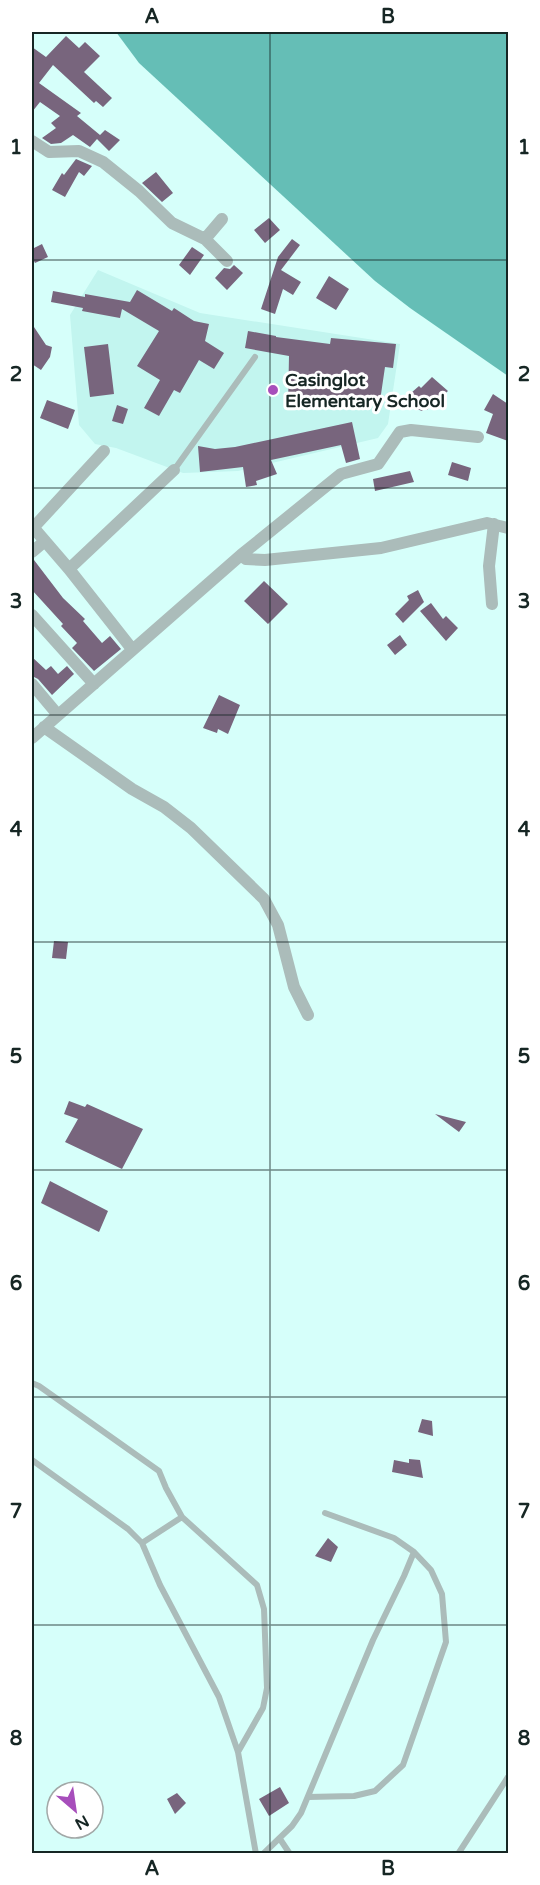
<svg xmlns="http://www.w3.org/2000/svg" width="540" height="1885" viewBox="0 0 540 1885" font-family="'Varela Round',sans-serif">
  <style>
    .built { fill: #c2f5ef }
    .water { fill: #65beb6 }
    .building { fill: #78657d }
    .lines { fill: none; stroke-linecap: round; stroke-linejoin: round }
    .lane { stroke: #abbcba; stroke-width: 6 }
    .street { stroke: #abbcba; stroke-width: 12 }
    .grid { fill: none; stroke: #162624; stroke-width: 1.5; stroke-opacity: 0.55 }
    .poi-dot { fill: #a74ebb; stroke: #fff; stroke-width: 2 }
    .labels { text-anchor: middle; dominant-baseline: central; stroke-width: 6; stroke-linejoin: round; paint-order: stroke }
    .poi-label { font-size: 18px; font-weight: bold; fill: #162624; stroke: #fff; text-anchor: start }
    .neatline { fill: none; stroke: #162624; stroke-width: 2 }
    .grid-label { font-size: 20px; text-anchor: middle; font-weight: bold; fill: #162624 }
  </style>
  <rect width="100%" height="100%" fill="#d6fffa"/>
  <path class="built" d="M98 270 200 313 400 344 388 424 378 438 238 471 183 473 116 448 95 444 79 425 70 315Z"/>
  <path class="water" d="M116 32H508V376L410 308 375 281 139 63Z"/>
  <path class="building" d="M66 36 79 48 85 42 100 56 84 72 112 98 103 107 96 101 94 103 53 65 39 83 81 113 77 116 100 135 105 130 120 140 109 151 97 139 90 147 73 135 61 143 51 144 42 138 56 128 51 123 60 116 40 102 32 112V47L46 57Z
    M76 159 92 166 84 176 79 172 65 197 52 190 62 173 64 175Z
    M156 172 173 193 162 202 142 183Z
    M269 218 280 230 265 243 254 230Z
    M292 239 300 245 281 270 301 282 293 295 283 289 275 314 261 309 278 257Z
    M42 244 48 257 35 263 32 257V249Z
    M192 247 204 255 190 275 179 265Z
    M234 265 243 273 227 290 215 278 224 268 230 269Z
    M329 276 349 289 336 310 316 298Z
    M137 290 172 311 174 308 194 321 209 324 205 341 224 353 214 369 199 360 180 393 174 390 159 416 144 408 160 380 137 366 159 331 122 309 120 318 82 311 83 308 51 302 53 291 85 297V294L130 302Z
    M32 324 46 345 52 347 50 357 41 370 32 364Z
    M248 331 276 336V337L330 344 331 338 396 344 393 368 385 367 380 401 344 397V406H288L289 356 245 348Z
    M108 344 114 394 90 397 84 347Z
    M432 377 448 391 427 410 425 407 422 411 406 405 414 396 411 393 419 386 421 388Z
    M493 394 508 404V441L486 433 493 414 484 410Z
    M47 400 75 410 68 429 40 418Z
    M117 405 128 409 123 424 112 421Z
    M352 422 360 459 346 463 341 445 271 460 277 474 256 481 257 485 246 487 243 467 200 472 198 446 215 449 235 447Z
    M452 462 471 468 468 481 448 475Z
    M410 471 414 482 375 491 373 479Z
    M32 560H34L63 598 85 619 83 621 102 643 110 636 121 649 94 671 72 648 77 643 61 626 63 624 32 590Z
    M264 581 288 604 268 624 244 601Z
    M418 590 424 602 403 623 395 614 409 600 407 596Z
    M431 603 443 619 446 616 458 628 446 641 420 611Z
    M400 635 407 645 395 655 387 645Z
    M32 657 46 670 51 666 58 674 67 666 74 674 52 695 38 679 32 676Z
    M219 695 240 705 228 734 218 729 217 733 203 728Z
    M54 941 68 942 66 959 52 958Z
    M69 1101 85 1107 87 1104 143 1129 122 1169 65 1142 78 1119 64 1114Z
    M435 1114 466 1122 459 1132Z
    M50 1181 108 1211 99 1232 41 1203Z
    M422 1419 432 1421 433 1436 418 1432Z
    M409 1459 420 1460 423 1478 392 1472 394 1460 409 1463Z
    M328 1538 338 1547 331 1562 315 1556Z
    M280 1787 289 1803 269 1816 259 1799Z
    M177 1793 186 1803 175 1814 167 1799Z"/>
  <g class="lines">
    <path class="lane" d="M174 470 255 357
      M32 1383 39 1386 159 1471 166 1488 182 1517 257 1585 264 1609 267 1688 263 1708 238 1752
      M32 1460 128 1529 142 1543 160 1585 219 1697 238 1752 256 1854
      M142 1543 182 1517
      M308 1797 354 1796 375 1791 403 1765 446 1642 442 1594 431 1570 414 1552
      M280 1839 290 1854
      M263 1854 292 1826 301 1813 373 1640 404 1576 414 1552 394 1538 325 1513
      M458 1854 508 1777"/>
    <path class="street" d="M32 141 49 152 79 151 103 162 139 191 172 223 205 239 227 261
      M205 239 222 219
      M32 526 69 569 132 649
      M33 528 104 451
      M32 552 45 541
      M241 555 246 559 265 560 381 548 487 523 508 528
      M69 569 174 470
      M492 604 489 566 494 524
      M32 615 94 684
      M32 684 58 715
      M44 727 132 789 164 807 191 828 264 899 278 925 294 987 308 1015
      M32 738 241 555 341 474 378 464 400 432 411 430 478 437"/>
  </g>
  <path class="grid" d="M270 32V1854M32 260H508M32 488H508M32 715H508M32 942H508M32 1170H508M32 1397H508M32 1625H508"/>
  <circle class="poi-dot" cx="273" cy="390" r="6"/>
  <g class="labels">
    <g class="poi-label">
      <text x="285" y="380">Casinglot<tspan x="285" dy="21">Elementary School</tspan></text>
    </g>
  </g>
  <rect width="540" height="1885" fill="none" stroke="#ffffff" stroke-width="66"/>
  <g transform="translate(75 1810) rotate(151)"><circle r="28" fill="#ffffff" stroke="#a2a8a7" stroke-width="1.5"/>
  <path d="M0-4.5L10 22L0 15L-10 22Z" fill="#a74ebb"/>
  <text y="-9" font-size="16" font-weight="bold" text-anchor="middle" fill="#162624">N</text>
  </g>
  <rect x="33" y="33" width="474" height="1819" class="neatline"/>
  <g class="grid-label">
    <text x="152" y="23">A</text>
    <text x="388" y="23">B</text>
    <text x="16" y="154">1</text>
    <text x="524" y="154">1</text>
    <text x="16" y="381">2</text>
    <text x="524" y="381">2</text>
    <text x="16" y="608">3</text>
    <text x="524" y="608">3</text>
    <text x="16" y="836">4</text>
    <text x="524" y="836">4</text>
    <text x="16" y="1063">5</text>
    <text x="524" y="1063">5</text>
    <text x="16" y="1290">6</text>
    <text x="524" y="1290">6</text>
    <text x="16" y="1518">7</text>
    <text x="524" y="1518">7</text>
    <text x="16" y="1745">8</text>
    <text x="524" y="1745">8</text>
    <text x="152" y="1875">A</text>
    <text x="388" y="1875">B</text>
  </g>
</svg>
